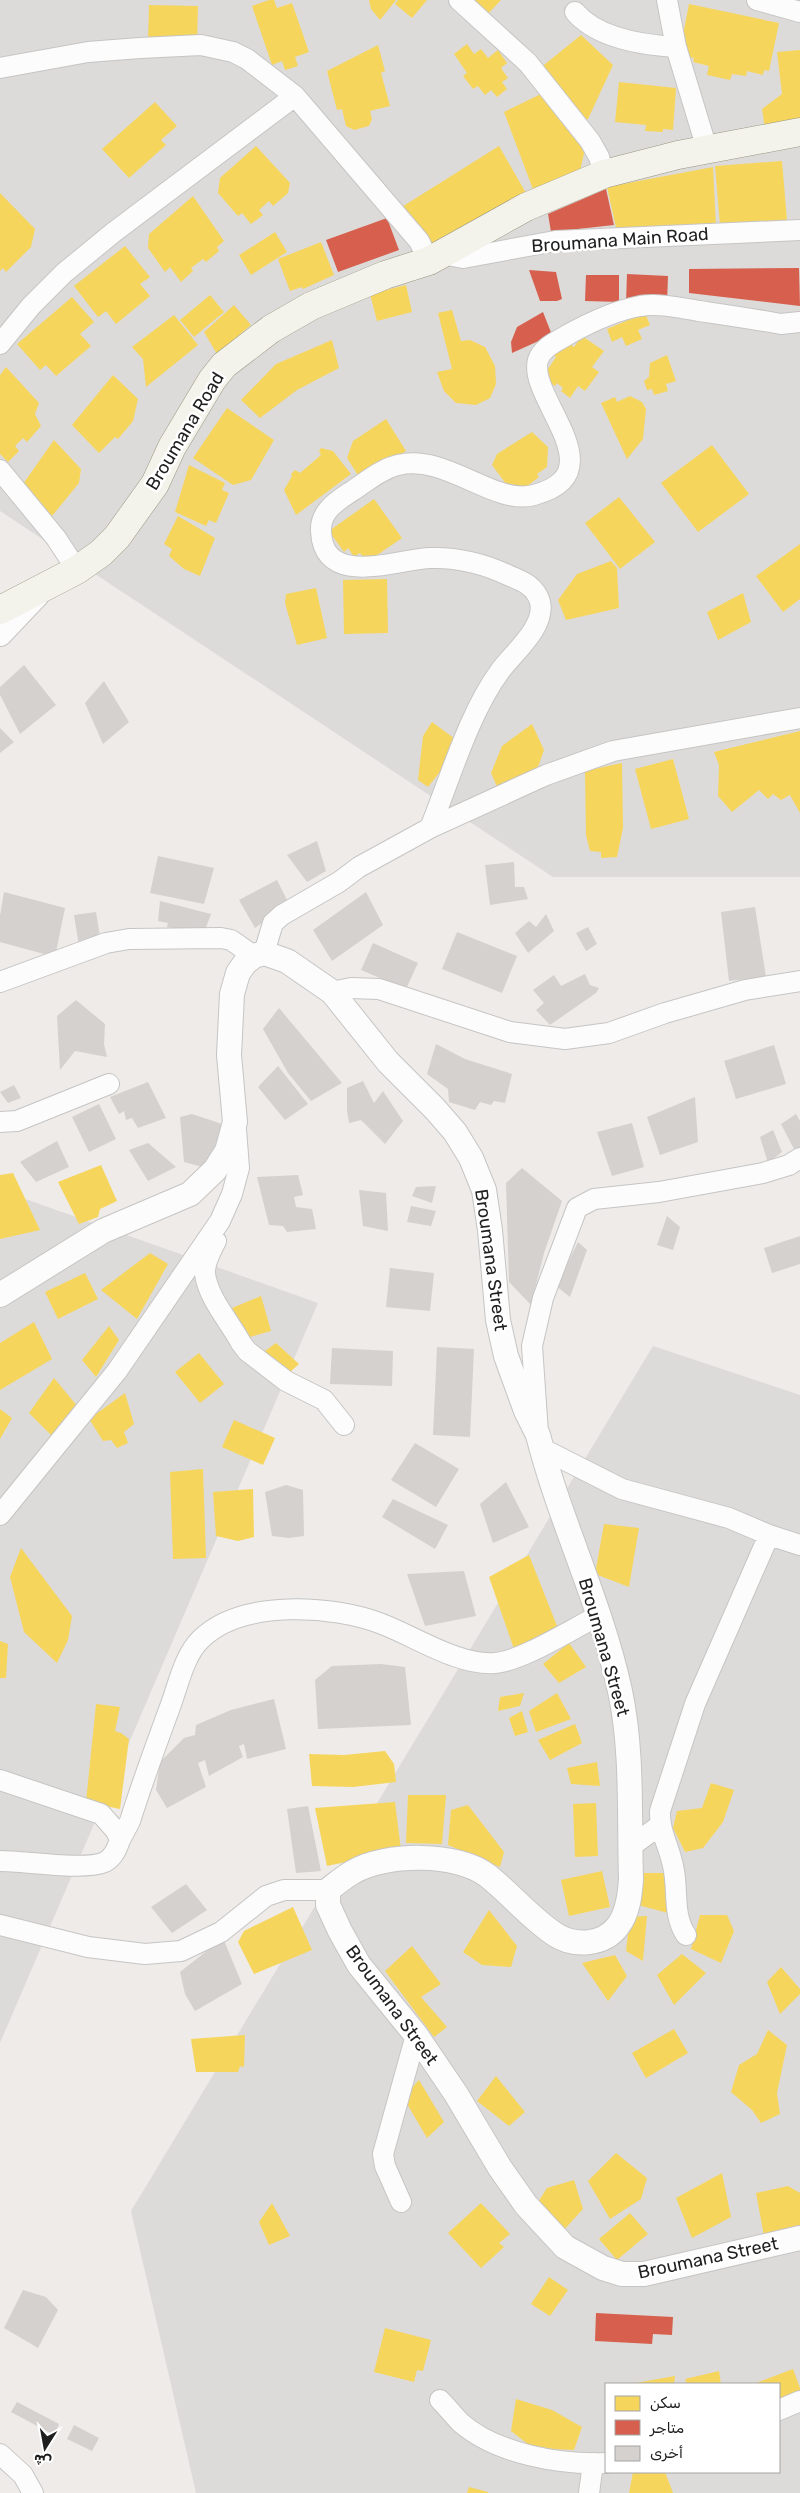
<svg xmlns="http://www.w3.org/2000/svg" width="800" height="2493" viewBox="0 0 800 2493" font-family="Rubik,Vazirmatn,sans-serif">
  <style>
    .residential { fill: #dddbd9; fill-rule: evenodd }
    .homes { fill: #f6d55c }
    .shops { fill: #d6604d }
    .building { fill: #d5d1cf }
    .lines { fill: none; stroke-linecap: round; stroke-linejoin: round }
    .minor-casing { stroke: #c6c5c4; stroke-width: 22 }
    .tertiary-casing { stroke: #c6c5c4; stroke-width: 26 }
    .secondary-casing { stroke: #989780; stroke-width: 29 }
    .minor { stroke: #fcfcfc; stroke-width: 20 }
    .tertiary { stroke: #fcfcfc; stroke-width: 24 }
    .secondary { stroke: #f4f3eb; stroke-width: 28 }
    .labels { text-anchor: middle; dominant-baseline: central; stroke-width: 5; stroke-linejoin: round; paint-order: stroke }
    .street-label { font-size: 18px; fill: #1f1f1f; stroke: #fff }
  </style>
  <rect width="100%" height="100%" fill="#eeebe8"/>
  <path class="residential" d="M0 0H800V877H553L0 511Z
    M0 1190 318 1303 0 2043Z
    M653 1346 800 1395V2493H196L131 2211ZM606 2384H779V2472H606Z"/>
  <path class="homes" d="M269 0H274L277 8 292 3 309 52 295 57 298 66 285 70 282 61 272 65 252 6Z
    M369 0H396L380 20 371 9Z
    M398 0H427L412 18 395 4Z
    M467 0H501L485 17Z
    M689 4 779 23 769 71 764 70 763 75 747 71 746 76 732 74 730 80 707 75 709 66 693 62 694 58 679 55Z
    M149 5 198 6 197 43 148 42Z
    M581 35 613 65 588 119 582 121 539 69Z
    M467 44 474 54 481 49 488 58 498 50 507 63 501 68 508 78 502 82 507 89 497 97 491 90 485 95 478 86 473 89 463 76 467 73 454 54Z
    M378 45 385 71 381 73 390 106 370 111 372 119 369 126 354 130 346 126 342 109 337 110 327 71Z
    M800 50V128L766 136 762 109 782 94 777 52Z
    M619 82 676 88 673 130 663 129V132L645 131 646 125 615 122Z
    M545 92 585 149 580 171 534 192 504 112Z
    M155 102 177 126 161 140 166 145 129 178 102 149Z
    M256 146 290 183 288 193 273 206 269 201 259 210 263 215 251 224 242 213 238 216 218 193 220 178Z
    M499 146 526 193 432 245 397 210Z
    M782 161 787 220 720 226 715 166Z
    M713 167 716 226 617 232 607 187Z
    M0 193 35 229 31 247 6 272 3 268 0 271Z
    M193 196 224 241 217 247 219 251 206 262 203 259 191 268 193 271 181 282 170 267 165 272 148 248 149 234Z
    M275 232 287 252 251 275 239 255Z
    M321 242 334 275 303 289 302 287 290 291 278 259Z
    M125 246 150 277 140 284 150 296 116 324 106 311 98 317 74 286Z
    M406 285 412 312 377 321 370 294Z
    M210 295 224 312 194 337 180 320Z
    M72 297 94 322 80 334 91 346 56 376 46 365 40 370 17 344Z
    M234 305 251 325 217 354 204 332Z
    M452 310 461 341 470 340 485 347 495 366 496 384 490 398 476 405 456 403 444 391 437 372 452 369 438 313Z
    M645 313 650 325 638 330 642 339 626 346 622 337 612 342 607 329Z
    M174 315 198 345 146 387 143 359 132 347Z
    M582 336 604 351 592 367 599 372 585 391 578 386 570 398 561 391 563 388 557 383 555 386 542 378 556 357 553 355 565 340 574 347Z
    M332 340 339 368 297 390 260 418 241 400 276 364Z
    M667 355 676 381 666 384 668 391 654 395 652 389 647 390 644 381 649 377 650 363Z
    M6 367 39 403 35 414 41 426 27 442 23 438 15 446 19 451 8 462 0 454V375Z
    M113 375 138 399 133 421 118 439 115 437 99 453 72 425Z
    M630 396 642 402 646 409 643 439 627 459 601 403 615 397 617 402Z
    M227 408 274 440 251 480 233 485 193 458Z
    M386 419 406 451 361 480 347 458 353 441Z
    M532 432 548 447 547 467 537 474 539 477 522 490 512 492 492 465 497 454Z
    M54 440 81 469 79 483 52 516 23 484Z
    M712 445 749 494 698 532 661 483Z
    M321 448 333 451 351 474 296 515 284 490 292 476 291 474 295 470 300 473 321 455 319 451Z
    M189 465 225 483 222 490 229 493 216 523 209 520 206 526 175 512Z
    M619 497 655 542 620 569 585 523Z
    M374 499 402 538 367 562 360 553 354 557 348 548 344 552 329 531Z
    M178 516 215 538 200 576 184 569 169 556 172 549 164 544Z
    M800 544V599L783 612 756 576Z
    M611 561 617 568 619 608 566 620 558 600 577 574Z
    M387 579 388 633 344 634 343 580Z
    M316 588 327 638 297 645 285 603 286 594Z
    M743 593 751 622 718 640 707 612Z
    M432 722 462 744 428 787 418 780 423 736Z
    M532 724 544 750 537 770 498 789 491 773 502 746Z
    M800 731V813L790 795 781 800 773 794 768 799 759 790 732 812 718 796 719 765 714 752Z
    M673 759 689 819 651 829 635 769Z
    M622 763 623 828 617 857 601 858V852L590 851 586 835 585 771Z
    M101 1165 117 1201 100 1209 98 1217 79 1224 58 1182Z
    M13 1173 40 1230 0 1239V1175Z
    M150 1253 168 1264 137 1319 101 1290Z
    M85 1273 98 1299 58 1319 45 1292Z
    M261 1296 271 1331 250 1337 232 1308Z
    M34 1322 52 1359 0 1390V1343Z
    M109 1326 119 1340 96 1377 82 1360Z
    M276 1343 299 1364 289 1373 265 1351Z
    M199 1353 224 1384 200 1403 175 1372Z
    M54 1378 78 1407 52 1436 29 1413Z
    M125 1393 134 1424 124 1432 128 1443 117 1448 111 1440 103 1441 89 1419Z
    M0 1409 12 1418 0 1439Z
    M234 1420 275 1438 263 1465 222 1447Z
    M203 1469 206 1558 173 1559 170 1472Z
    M253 1489 254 1537 238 1541 216 1536 213 1492Z
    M604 1524 639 1528 629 1587 595 1574Z
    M21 1548 72 1616 68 1640 57 1663 24 1632 10 1577Z
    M529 1555 559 1631 514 1649 489 1577Z
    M0 1641 8 1644 6 1678H0Z
    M569 1643 586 1667 559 1683 543 1664Z
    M524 1693 520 1706 498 1711 500 1697Z
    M557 1693 571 1719 536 1732 529 1711Z
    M96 1704 120 1707 115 1731 121 1733 129 1739 120 1809 86 1802Z
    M522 1711 528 1732 515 1736 509 1718Z
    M575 1724 582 1743 550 1760 538 1740Z
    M385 1751 394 1764 396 1782 353 1787 312 1786 309 1754 344 1755Z
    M597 1762 600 1786 571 1784 567 1768Z
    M711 1783 734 1790 723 1822 703 1848 685 1852 673 1828 677 1811 702 1808Z
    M408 1795H446L442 1844 406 1843Z
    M395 1802 401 1850 327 1866 315 1808Z
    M596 1803 598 1856 575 1857 573 1804Z
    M468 1805 504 1852 500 1867 448 1845 451 1810Z
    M602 1871 610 1907 569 1916 561 1880Z
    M637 1873H665L668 1913 638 1905Z
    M293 1907 312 1950 254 1974 238 1942 244 1931Z
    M489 1910 517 1946 511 1967 482 1965 463 1952Z
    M700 1915H727L734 1931 721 1963 691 1949Z
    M647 1916 643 1961 626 1951 630 1917Z
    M412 1946 441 1984 421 1997 447 2027 434 2037 385 1971Z
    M682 1954 706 1973 674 2005 657 1975Z
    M615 1955 627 1976 608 2001 582 1963Z
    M781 1967 800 1989V1994L780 2014 767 1982Z
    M674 2029 688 2053 646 2078 632 2053Z
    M768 2030 787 2045 777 2093 780 2114 761 2123 752 2110 731 2092 739 2065 757 2054Z
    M245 2035 244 2067 240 2066 238 2072H196L191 2039Z
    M496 2076 525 2112 509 2126 477 2101Z
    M419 2080 444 2122 427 2138 403 2097Z
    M616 2153 647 2178 641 2199 610 2219 588 2181Z
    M722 2173 731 2217 692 2238 676 2198Z
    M574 2180 583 2209 563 2231 535 2207 547 2188Z
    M788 2186 800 2193V2225L764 2236 756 2193Z
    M272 2203 290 2236 269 2245 259 2222Z
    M481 2203 510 2234 499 2243 504 2247 481 2268 448 2233Z
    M630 2213 648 2234 617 2260 599 2239Z
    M549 2277 568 2290 550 2316 531 2304Z
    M385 2328 431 2340 423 2371 417 2370 414 2382 374 2372Z
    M793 2369 800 2388V2397L779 2404V2384H753Z
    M719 2371 721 2384H687L685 2379Z
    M675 2376 674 2384H635V2383Z
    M516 2399 552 2410 582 2427 574 2450 553 2449 529 2445 511 2431Z
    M633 2472H665L673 2493H629Z
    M469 2487 488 2492V2493H467Z"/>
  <path class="shops" d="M606 189 614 225 551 232 548 214Z
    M387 218 399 250 338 272 326 240Z
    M799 268 800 306 689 293V269Z
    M529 270 556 272 562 299 557 301H540Z
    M627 274 668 276 667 304 626 302Z
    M586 275H619V302L585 301Z
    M543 312 552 335 512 353 511 342 517 327Z
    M596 2313 673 2317 672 2335 653 2334 652 2344 595 2341Z"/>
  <path class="building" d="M24 665 56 705 20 734 0 695V687Z
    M104 681 129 722 103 744 85 703Z
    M0 728 14 742 0 753Z
    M317 841 326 871 307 882 287 855Z
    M158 856 214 868 204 904 150 893Z
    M514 862 515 887H524L528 899 490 905 485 865Z
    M277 880 289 904 255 928 239 900Z
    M4 892 65 908 55 957 0 942V916Z
    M366 892 383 925 332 961 313 930Z
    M160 901 211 914 205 930 198 933 167 927 168 923 158 921Z
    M755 907 766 977 729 981 721 912Z
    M96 912 101 943 79 946 74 915Z
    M546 914 554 931 528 953 515 933 529 921 536 927Z
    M588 927 597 944 586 951 576 933Z
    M457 932 517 956 502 993 442 969Z
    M373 943 418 963 406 989 361 970Z
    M585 974 590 985 599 988 596 993 550 1025 536 1010 544 1003 533 990 554 975 561 986Z
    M76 1000 105 1024 104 1044 107 1057 75 1051 60 1070 57 1016Z
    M279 1008 342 1083 311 1101 288 1073 263 1029Z
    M436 1044 465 1059 512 1074 505 1103 494 1101 491 1105 480 1102 475 1110 449 1102 448 1089 427 1074Z
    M774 1045 786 1084 736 1099 724 1061Z
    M278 1066 308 1104 285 1120 258 1087Z
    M363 1081 374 1103 383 1091 403 1121 385 1144 361 1120 349 1123 347 1111V1088Z
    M148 1082 166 1118 138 1128 132 1118 126 1120 124 1111 119 1114 110 1097Z
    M14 1085 21 1098 8 1103 0 1092Z
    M695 1097 698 1142 660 1155 647 1117Z
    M99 1104 116 1139 89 1152 72 1117Z
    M192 1114 222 1124 215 1146 203 1167 184 1162 180 1117Z
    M796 1114 800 1121V1148L795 1151 781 1124Z
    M632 1123 644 1167 612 1176 597 1132Z
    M773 1130 782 1152 768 1163 760 1137Z
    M57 1141 69 1167 36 1182 20 1162Z
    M148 1143 176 1167 148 1181 129 1150Z
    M522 1168 562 1201 544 1253 531 1305 509 1282 506 1183Z
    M298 1175 303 1195 294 1197 296 1207 312 1209 316 1229 287 1232 283 1226 269 1225 257 1177Z
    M436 1186 432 1203 412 1196 416 1187Z
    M359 1190 386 1193 388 1231 363 1226Z
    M411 1206 436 1211 431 1226 407 1222Z
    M667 1216 680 1227 673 1250 657 1245Z
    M800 1236V1264L772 1273 764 1248Z
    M578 1242 587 1250 570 1297 556 1286Z
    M390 1268 434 1273 430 1311 386 1307Z
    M437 1347 474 1349 470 1437 433 1435Z
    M332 1348 393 1351 392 1386 330 1384Z
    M415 1443 459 1469 436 1507 391 1480Z
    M506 1482 529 1527 493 1543 480 1504Z
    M286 1485 303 1490 304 1536 289 1538 272 1536 265 1492Z
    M393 1499 448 1525 435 1549 382 1517Z
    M464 1571 476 1616 425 1626 407 1574Z
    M381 1664 405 1667 411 1725 318 1729 315 1680 332 1666Z
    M274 1699 286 1749 247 1759 244 1744 239 1746 243 1757 209 1776 205 1760 198 1763 206 1787 167 1808 156 1790 160 1762 184 1738 195 1735 196 1725 231 1710Z
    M308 1806 321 1871 296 1873 287 1809Z
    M186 1884 207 1910 172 1933 151 1907Z
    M223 1938 242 1984 195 2011 185 1994 180 1972Z
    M23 2290 46 2297 58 2310 38 2348 4 2328Z
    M17 2402 59 2424 54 2435 11 2412Z
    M74 2425 99 2438 92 2451 67 2439Z"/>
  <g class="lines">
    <g class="minor-casing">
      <path id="minor" d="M459 0 528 63 590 141 599 157 604 174
        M667 0 676 47 707 149
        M757 0 800 12
        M575 12C597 38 643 45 676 47
        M0 68 88 52 140 48 201 45 233 52 247 59 295 96 419 241 429 261
        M442 254 463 258 555 241 800 230
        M0 344 31 306 64 273 114 232 295 96
        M0 470 56 538 77 570
        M430 828C450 779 469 713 500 671 513 653 546 627 540 602 536 587 523 581 510 576 485 564 459 557 430 558 398 559 323 589 321 531 320 511 337 501 352 491 366 482 381 469 398 465 446 453 494 506 534 495 618 473 527 398 538 360 542 347 558 341 569 334 589 323 617 310 640 306 660 303 680 308 699 311 726 315 754 319 781 324L800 322
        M264 953 273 923 282 915 339 882 359 867 430 828 546 775 613 751 800 718
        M0 982 106 943 129 939 221 938 231 940 254 956
        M332 992 351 988 379 989 510 1032 565 1039 609 1033 665 1013 745 990 800 981
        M0 1122 17 1121 109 1084
        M216 1241C211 1251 204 1263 205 1274 208 1298 230 1322 241 1343L247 1351 286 1381 324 1400 344 1425
        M538 1433 532 1346 543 1298 577 1208 594 1199 659 1192 763 1173 789 1165 800 1158
        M541 1448 622 1489 729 1518 769 1535 800 1545
        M0 1515 117 1371 220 1221 232 1194 239 1168 236 1129
        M0 1780 101 1814 116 1831 120 1840C117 1848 114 1857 105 1862 85 1871 25 1861 0 1861
        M120 1840 130 1821C142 1783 156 1745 170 1707 178 1686 184 1655 201 1639 242 1599 333 1605 382 1624 416 1637 459 1666 495 1663 522 1661 572 1629 598 1616
        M630 1847 659 1826
        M0 1925 88 1947 145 1954 181 1951 221 1932 266 1896 284 1890H328
        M686 1935C673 1915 678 1894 674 1871 671 1849 659 1833 660 1811L695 1704 769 1535
        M401 2202 385 2166 383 2154 416 2035
        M440 2400C447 2407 454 2416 461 2423 497 2454 560 2465 606 2463
        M779 2410 800 2401
        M0 2454 23 2475 33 2493
        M589 2493 593 2463"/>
    </g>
    <g class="tertiary-casing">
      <path id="tertiary" d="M0 634 37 595
        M0 1295 103 1231 190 1194 215 1170 227 1151 235 1122 229 1055 232 994 238 973 245 963 254 956 264 953 287 961 332 992 388 1062 435 1109 455 1132 471 1158 484 1190 490 1230 498 1320 506 1356 526 1411 538 1435C560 1522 601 1603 620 1691 633 1752 629 1817 631 1879 630 1895 628 1913 618 1926 604 1945 575 1947 556 1935 531 1919 511 1894 488 1876 458 1852 385 1853 353 1872 344 1877 336 1884 328 1890V1905L340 1931 359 1965 416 2035 456 2094 500 2168 526 2205 565 2247 603 2268 622 2274H644L800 2238"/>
    </g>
    <g class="secondary-casing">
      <path id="secondary" d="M0 610 77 570 101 553 117 537 155 484 172 447 212 380 224 365 271 329 311 306 385 275 429 261 526 207 604 174 678 155 800 132"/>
    </g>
    <use href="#minor" class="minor"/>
    <use href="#tertiary" class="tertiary"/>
    <use href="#secondary" class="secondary"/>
  </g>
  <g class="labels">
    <g class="street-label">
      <text transform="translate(620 240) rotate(-4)">Broumana Main Road</text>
      <text transform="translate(185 431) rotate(-59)">Broumana Road</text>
      <text transform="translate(491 1260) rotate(82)">Broumana Street</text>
      <text transform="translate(604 1647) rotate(74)">Broumana Street</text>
      <text transform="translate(392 2005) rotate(54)">Broumana Street</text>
      <text transform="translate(708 2258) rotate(-12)">Broumana Street</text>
    </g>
  </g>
  <rect x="605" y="2383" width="175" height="90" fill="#ffffff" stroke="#a5a5a5"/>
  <rect x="615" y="2396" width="25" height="15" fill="#f6d55c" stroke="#a5a5a5"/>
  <text x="650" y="2408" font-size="15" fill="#1f1f1f">سكن</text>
  <rect x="615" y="2420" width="25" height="15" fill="#d6604d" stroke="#a5a5a5"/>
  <text x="650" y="2433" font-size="15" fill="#1f1f1f">متاجر</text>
  <rect x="615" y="2446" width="25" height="15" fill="#d5d1cf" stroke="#a5a5a5"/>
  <text x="650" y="2458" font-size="15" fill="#1f1f1f">أخرى</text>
  <g transform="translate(45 2448) rotate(191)" stroke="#ffffff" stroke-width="4" paint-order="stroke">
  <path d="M0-4L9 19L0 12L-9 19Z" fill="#1f1f1f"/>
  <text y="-8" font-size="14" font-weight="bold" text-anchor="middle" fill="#1f1f1f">ش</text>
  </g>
</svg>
